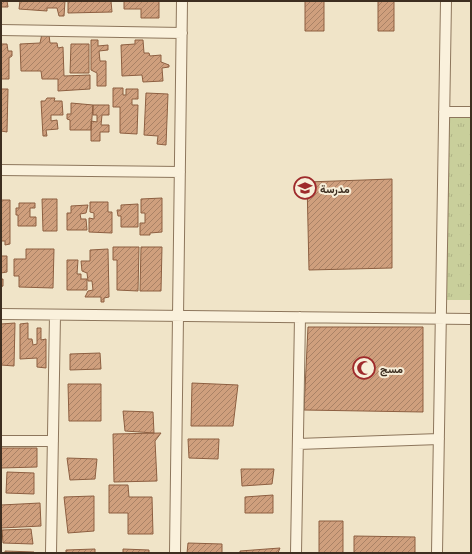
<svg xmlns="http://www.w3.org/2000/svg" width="472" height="554" viewBox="0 0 472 554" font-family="'Playfair Display',Vazirmatn,serif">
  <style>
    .grass { fill: url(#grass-tufts) }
    .building { fill: url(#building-hatch); stroke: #8d5f41 }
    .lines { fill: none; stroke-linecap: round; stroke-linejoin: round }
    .minor-casing { stroke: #8d765c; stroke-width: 12 }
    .minor { stroke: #faf1dc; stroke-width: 10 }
    .labels { text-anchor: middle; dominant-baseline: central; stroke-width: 4; stroke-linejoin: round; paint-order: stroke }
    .poi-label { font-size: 11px; font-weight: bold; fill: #3d2e20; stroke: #f7eed8; text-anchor: start }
  </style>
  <defs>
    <pattern id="grass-tufts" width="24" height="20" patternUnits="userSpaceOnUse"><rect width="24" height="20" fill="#c9cf9b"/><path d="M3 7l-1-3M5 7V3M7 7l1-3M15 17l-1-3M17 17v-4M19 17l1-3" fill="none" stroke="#aeb285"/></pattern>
    <pattern id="building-hatch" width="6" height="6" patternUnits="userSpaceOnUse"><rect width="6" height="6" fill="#cf9f7d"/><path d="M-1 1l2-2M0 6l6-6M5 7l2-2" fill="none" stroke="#a98266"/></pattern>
  </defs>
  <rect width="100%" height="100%" fill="#f0e4c8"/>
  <path class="grass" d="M440 117H471V300H439Z"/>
  <path class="building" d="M1 1H7L8 7H1Z
    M20 1H65L64 16H59L57 8H47V11L19 9Z
    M68 1H111L112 12 68 13Z
    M124 1H159V18H141V9H124Z
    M305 1H324V31H305Z
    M378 1H394V31H378Z
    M42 34 49 35 50 43H57L58 48 63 47 64 76 90 75V89L58 91V79H42L41 71H21L20 44 40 43Z
    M91 40H98V46L108 45V50L99 51 100 61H106V86H97V73L91 70Z
    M135 40H143L144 53H149L150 56 161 55V62L169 65V67L162 68 163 81 143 82 142 75 122 76 121 45 135 44Z
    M1 44H7L8 51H12V56L9 58V79H1Z
    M71 44H89V73H70Z
    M113 88H123V95H126V89H138V99H132V105H138L137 134 120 133V107H113Z
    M1 89H8L7 132 1 131Z
    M146 93 168 94 166 145 157 144 158 136 144 135Z
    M47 98H55L54 101H62L63 115H51V121L57 120 58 129 46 130 47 136H43L41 101H45Z
    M71 103 93 105 91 130H70V120L67 119V114H71Z
    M93 105H109V115H102L101 125H109V132H100V141H91V121L97 122V115H93Z
    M392 179V268L309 270 307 182Z
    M162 198V232L150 233V235H140V223H145V213H141V199Z
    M42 199H57V231H43Z
    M1 200H10V244L5 245V241H1Z
    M90 202H108V212H112V233L89 232V218L94 219V213L90 212Z
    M19 203H35V208H30V217H36V226H18V215H16V208H19Z
    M138 204V227H121V216H118L117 210H121V205Z
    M88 205 86 213 80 214 81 219H86L87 230H67V213H71V206Z
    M113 247H139L138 291 117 290V260H113Z
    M141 247H162L161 291H140Z
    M26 249H54L53 288 19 287V276H14V259H26Z
    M108 249 109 297 104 298V302H101V297H85L88 291 93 290 92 281H88L87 273 82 271 81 261H90V250Z
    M1 256H7V272L1 273Z
    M67 260H78L77 274H81V279H87V290H67Z
    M1 279H3V286L1 287Z
    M15 323 14 366 1 365V324Z
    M28 323V339H32L33 345 37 344V328H41V340L46 339V368L37 367V358L20 359V324Z
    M308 327H423V412L304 410Z
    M100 353 101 369 70 370V354Z
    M192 383 238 385 233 426H191Z
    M68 384H101V421H69Z
    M123 411 153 412 154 433 125 431Z
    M161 433 155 441 157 481 114 482 113 434Z
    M188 439H219L218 459 189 458Z
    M1 448H37V467L1 468Z
    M67 458 97 459 95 479 70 480Z
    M241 469H274L272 484 242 486Z
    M7 472 34 473V494L6 493Z
    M109 485H128L129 497H152L153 534H128V513H109Z
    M273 495V513H245V497Z
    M94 496V531L68 533 64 497Z
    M40 503 41 526 1 528V505Z
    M319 521H343V553H319Z
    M31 529 33 544 3 543 2 530Z
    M354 536 415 537V553H354Z
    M188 543 222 544V553H187Z
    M280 548 278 553H240V551Z
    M95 549V553H66V550Z
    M123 549 149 550V553H123Z
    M5 551 34 552V553H5Z"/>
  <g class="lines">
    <g class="minor-casing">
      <path id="minor" d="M1 30 182 33
        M444 112H471
        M1 170 180 172
        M1 314 471 319
        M1 441H53
        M298 444 439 439
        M51 553 55 315
        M175 553 182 1
        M296 553 300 317
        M437 553 446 1"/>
    </g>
    <use href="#minor" class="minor"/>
  </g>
  <defs>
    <g id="school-ring" transform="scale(1.15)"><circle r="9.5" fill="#f7eed8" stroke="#9e2a2b" stroke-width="1.5"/><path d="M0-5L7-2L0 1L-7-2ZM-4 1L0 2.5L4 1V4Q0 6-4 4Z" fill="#9e2a2b"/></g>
    <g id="mosque-ring" transform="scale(1.15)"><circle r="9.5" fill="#f7eed8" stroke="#9e2a2b" stroke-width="1.5"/><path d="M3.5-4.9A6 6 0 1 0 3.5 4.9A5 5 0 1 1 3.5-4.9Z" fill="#9e2a2b"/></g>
  </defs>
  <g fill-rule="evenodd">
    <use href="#school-ring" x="305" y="188"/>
    <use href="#mosque-ring" x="364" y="368"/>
  </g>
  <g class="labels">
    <g class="poi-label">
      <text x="320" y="188">مدرسة</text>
      <text x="380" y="368">مسج</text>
    </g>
  </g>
  <rect width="472" height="554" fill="none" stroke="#3d2e20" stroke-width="4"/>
</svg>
